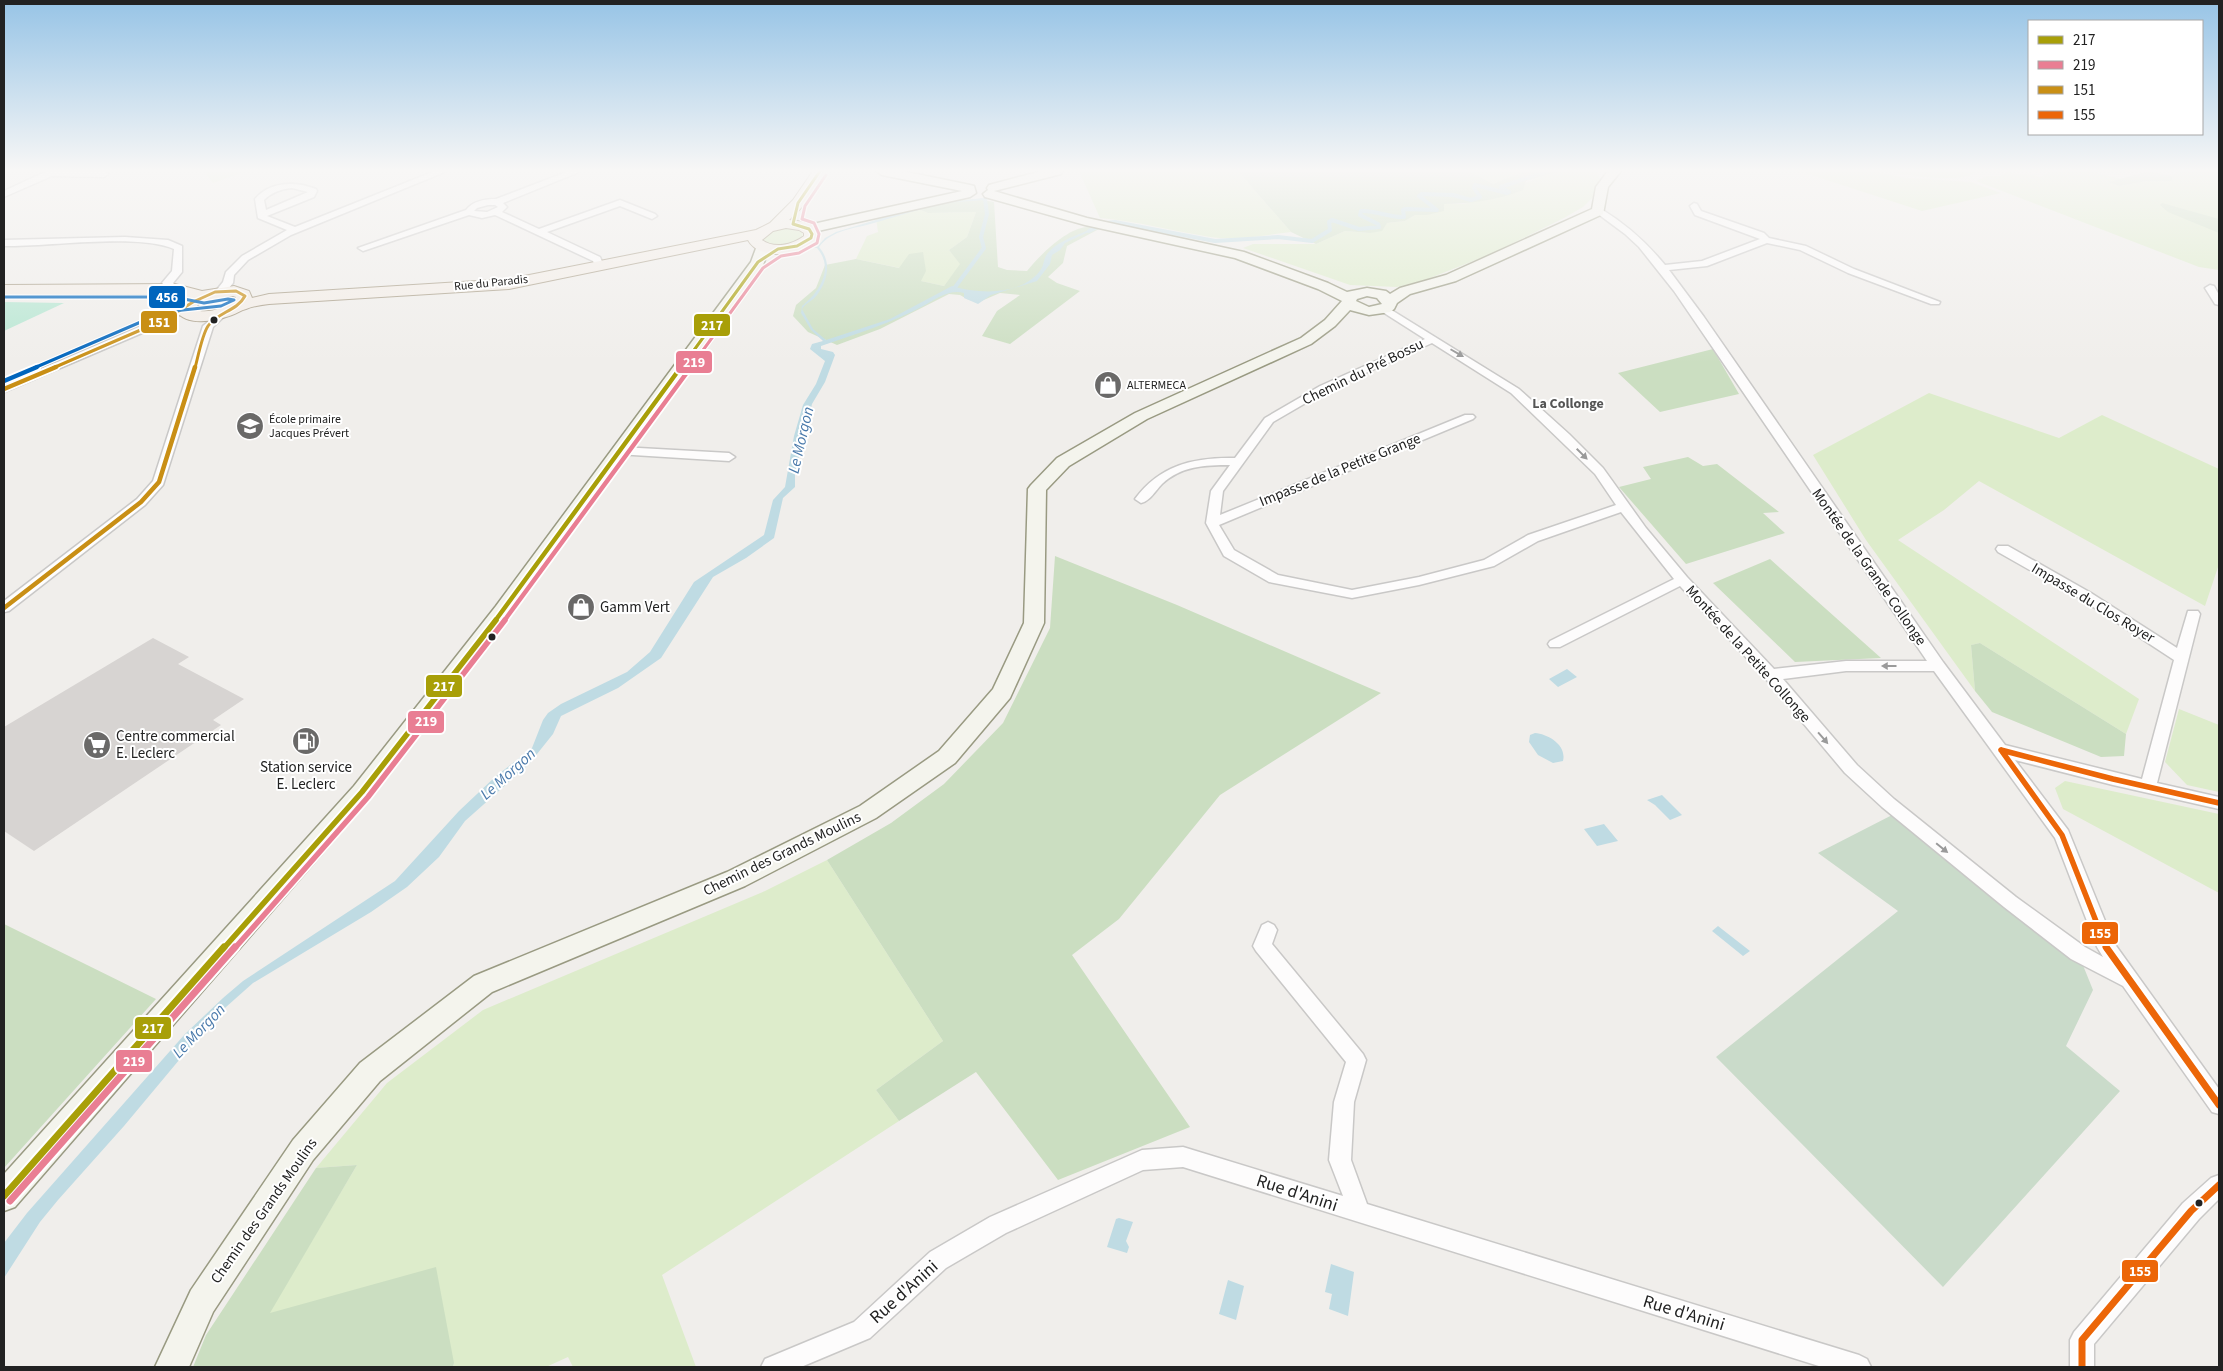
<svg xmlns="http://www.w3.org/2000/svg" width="2223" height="1371" viewBox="0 0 2223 1371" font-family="'Source Sans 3',sans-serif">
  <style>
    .grass { fill: #ddeccb }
    .forest { fill: #cbdec1 }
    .cemetery { fill: #cadbca }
    .pitch { fill: #b7e6d2 }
    .water { fill: #bfdbe3 }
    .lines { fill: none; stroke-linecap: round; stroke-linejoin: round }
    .stream { stroke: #bfdbe3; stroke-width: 4 }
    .building { fill: #d7d4d2 }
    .street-casing { stroke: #c9c8c7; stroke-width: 3 }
    .secondary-casing { stroke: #999a82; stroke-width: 3 }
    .primary-casing { stroke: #a79c86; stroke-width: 2 }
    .street { fill: #fdfcfc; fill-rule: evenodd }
    .secondary { fill: #f4f4ed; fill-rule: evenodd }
    .primary { fill: #f3ede7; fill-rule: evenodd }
    .bus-1-far3-casing { stroke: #fff; stroke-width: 5.5 }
    .bus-1-far2-casing { stroke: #fff; stroke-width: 8 }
    .bus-1-far1-casing { stroke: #fff; stroke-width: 9 }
    .bus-1-casing { stroke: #fff; stroke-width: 11 }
    .bus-2-far3-casing { stroke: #fff; stroke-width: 5.5 }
    .bus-2-far2-casing { stroke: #fff; stroke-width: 8 }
    .bus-2-far1-casing { stroke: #fff; stroke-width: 9 }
    .bus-2-casing { stroke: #fff; stroke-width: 11 }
    .bus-3-far1-casing { stroke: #fff; stroke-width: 5.5 }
    .bus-3-casing { stroke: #fff; stroke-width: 8 }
    .bus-4-far1-casing { stroke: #fff; stroke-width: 9 }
    .bus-4-casing { stroke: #fff; stroke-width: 11 }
    .bus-5-far1-casing { stroke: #fff; stroke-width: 5.5 }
    .bus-5-casing { stroke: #fff; stroke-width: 8 }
    .bus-1-far3 { stroke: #a89f08; stroke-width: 3 }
    .bus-1-far2 { stroke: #a89f08; stroke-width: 4.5 }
    .bus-1-far1 { stroke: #a89f08; stroke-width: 5.5 }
    .bus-1 { stroke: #a89f08; stroke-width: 7 }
    .bus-2-far3 { stroke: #e97e93; stroke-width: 3 }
    .bus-2-far2 { stroke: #e97e93; stroke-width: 4.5 }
    .bus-2-far1 { stroke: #e97e93; stroke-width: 5.5 }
    .bus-2 { stroke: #e97e93; stroke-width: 7 }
    .bus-3-far1 { stroke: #c98f15; stroke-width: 3 }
    .bus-3 { stroke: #c98f15; stroke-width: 4.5 }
    .bus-4-far1 { stroke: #ec6608; stroke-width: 5.5 }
    .bus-4 { stroke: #ec6608; stroke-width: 7 }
    .bus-5-far1 { stroke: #0065bd; stroke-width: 3 }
    .bus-5 { stroke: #0065bd; stroke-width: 4.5 }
    .oneway { fill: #9a9a9a }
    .bus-dot { fill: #222; stroke: #fff; stroke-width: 2 }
    .labels { text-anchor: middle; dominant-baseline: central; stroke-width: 4; stroke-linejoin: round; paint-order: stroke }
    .far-street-label { font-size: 12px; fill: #222; stroke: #fff }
    .far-poi-label { font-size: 12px; fill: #222; stroke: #fff; text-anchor: start }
    .far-neighbourhood-label { font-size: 14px; font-weight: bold; fill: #555; stroke: #fff }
    .street-label { font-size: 15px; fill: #222; stroke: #fff }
    .poi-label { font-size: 15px; fill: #222; stroke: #fff; text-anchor: start }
    .water-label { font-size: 16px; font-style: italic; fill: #4a7aab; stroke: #fff }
    .near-street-label { font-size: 18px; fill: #222; stroke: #fff }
    .line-badge { stroke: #fff; stroke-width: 2 }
    .badge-label { font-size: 14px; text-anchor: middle; font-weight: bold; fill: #fff }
  </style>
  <rect width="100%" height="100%" fill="#f0eeeb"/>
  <path class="grass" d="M204 171H247L213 183Z
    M1079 171H1238L1291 232C1265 235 1237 241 1210 237 1173 231 1137 221 1100 218Z
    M1469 171H1524L1493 184Z
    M1572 171H1596L1601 180 1596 194 1583 207 1564 218 1491 254 1425 280 1397 287 1350 285 1243 248 1253 244H1316L1345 231 1370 233 1387 223 1405 221 1415 215H1427L1443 204H1463L1475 201 1550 174Z
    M1799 171H1871L1907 178 1971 182 2001 193 1922 211Z
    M1887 171H1971L1974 173C1960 184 1905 175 1887 171Z
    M2052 171H2089L2121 179 2110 182 2119 186 2147 181H2172V176L2176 171H2219V270L2199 267 1976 181 1987 176H2000L2008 172 2022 175 2025 173 2040 177Z
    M918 209 928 213 976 212 967 237 949 250 961 264 944 286 921 281 900 268 856 259 867 236 878 232 876 218Z
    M787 228 802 232 803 237C792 245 775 249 764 240L763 237 768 232Z
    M1929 393 2059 438 2102 415 2219 469V564L2205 606 1979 481 1944 510 1898 540 2139 699 2126 734 1980 643 1971 645 1975 691 1866 540 1813 455Z
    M2179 709 2219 725V792L2187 785 2165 762Z
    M2065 781 2219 814V893L2063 809 2055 788Z
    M827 860 943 1041 876 1090 899 1121 662 1275 696 1367H573L568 1357 546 1367H453L454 1363 269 1313 357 1165 316 1168 387 1083 483 1010 765 891Z"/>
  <path class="forest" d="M1238 171H1469L1493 184 1524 171H1572L1550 174 1526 181 1523 190C1499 200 1469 204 1444 204V211L1427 215H1415L1405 221 1387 223 1382 231 1370 233 1345 231 1316 244 1291 232Z
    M2149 171 2172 176V181H2147L2119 186 2109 182Z
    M977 199 994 202 998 267 1007 270 1027 271C1039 256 1067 228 1087 227 1091 227 1096 229 1099 229L1067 246 1063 263 1048 277 1057 283 1080 291 1010 344 982 336 997 311 1020 295 1000 293 979 302 967 299 960 295 949 294 880 329 837 345 808 332 793 316 796 305 816 288 825 265 856 259 899 268 909 254 923 252 926 271 921 281 944 286 960 264 949 250 967 237 976 212 928 213 918 209 958 200Z
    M2162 203 2219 219V233L2168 212 2160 205Z
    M1713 349 1739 394 1660 412 1618 373Z
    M1688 457 1703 466 1717 464 1779 512 1763 513 1785 533 1686 564 1619 487 1651 479 1643 467Z
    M1055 556 1177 605 1381 693 1220 795 1119 919 1072 955 1190 1127 1058 1180 976 1072 899 1121 876 1090 943 1041 827 860 891 823 944 784 1003 723 1050 628Z
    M1770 559 1881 658 1795 662 1713 583Z
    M1980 643 2126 734 2124 756 2101 757 1992 712 1975 691 1971 645Z
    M4 924 156 999 4 1168Z
    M357 1165 270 1313 436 1267 454 1363 453 1367H193L206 1335 316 1168Z"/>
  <path class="cemetery" d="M1898 812 2078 953 2093 990 2066 1046 2120 1091 1943 1287 1716 1057 1898 911 1818 853Z"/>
  <path class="pitch" d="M4 302 64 303 4 331Z"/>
  <path class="water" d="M982 198 988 200C975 201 962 201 949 203 924 207 899 216 874 223 854 229 833 229 819 247 832 262 828 280 817 295 813 301 805 303 802 309L813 329 826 340 890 319 952 286C979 294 1019 296 1039 272 1044 267 1043 260 1047 254 1055 244 1067 239 1079 234 1085 232 1091 228 1097 228L1065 243 1060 250 1052 255 1050 264 1037 281 991 295 978 304 964 298V293C950 289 936 299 925 305 892 323 856 334 821 346V349L833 352 835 355 825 382 812 404 795 473V487L783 498 774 538 746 558 713 577 661 658 618 688 561 716 553 734 529 764 465 821 439 857 407 887 371 912 253 983 226 1007 210 1023 124 1126 58 1200 40 1222 4 1278V1243L27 1213 185 1034 223 998 243 981 395 881 459 811 495 777 532 748 543 720 548 713 561 704 627 672 650 652 694 582 764 535 773 500 785 487 794 436 803 405 816 384 825 361 810 349 812 344 823 341 811 330 801 313 802 306C819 292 835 269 817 248L812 247 813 246 817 247 825 238 836 232 889 216 946 203Z
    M1567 669 1577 677 1558 687 1549 679Z
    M1535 733C1548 734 1567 745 1563 761L1553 763 1538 755 1529 742 1530 735Z
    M1662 795 1682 815 1670 820 1655 805 1647 800Z
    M1604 824 1618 841 1597 846 1584 829Z
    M1718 926 1750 951 1743 956 1712 931Z
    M1119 1218 1133 1222 1126 1241 1129 1247 1127 1253 1107 1247 1116 1219Z
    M1331 1264 1354 1272 1348 1316 1329 1309 1332 1294 1325 1292Z
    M1228 1280 1244 1286 1236 1320 1219 1314Z"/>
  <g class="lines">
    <path class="stream" d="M1089 231 1105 223 1115 222 1215 241 1278 237 1312 241 1330 230 1329 222 1332 220 1359 229 1379 227 1378 224 1360 215 1361 211C1376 210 1389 218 1404 217L1403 210 1406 209 1437 210 1419 196 1422 194 1453 195 1471 200 1480 197 1474 188 1475 185 1507 193 1509 192 1501 187 1547 171
      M956 290H953L984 248 981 237 987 214 985 199"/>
  </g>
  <path class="building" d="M153 638 189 657 178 664 244 699 213 720 221 725 34 851 4 831V727Z"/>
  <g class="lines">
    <g class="street-casing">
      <path id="street" d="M47 171H104L108 174 104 177 52 176 4 197V191Z
        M435 171H447L291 235 248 260 234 275 233 283 224 294H216L215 292 223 282 226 272 242 256 287 230 258 218 255 199C270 181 295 181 316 189L317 191 314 197 267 216 295 227ZM292 188 308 192 266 210 264 200C272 192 281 189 292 188Z
        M569 171 579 172 503 203 507 207 502 212 539 229 620 200 655 214 657 216 652 219 620 206 547 232 600 257 604 266 602 268H596L593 261 495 215 482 218 469 215 366 250 363 251 358 248 466 210C473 201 484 199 496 199ZM488 205H495L498 207 487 212 474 211 477 208Z
        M1694 203 1697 204 1701 211 1764 233 1769 238 1806 246 1854 269 1940 302 1939 304H1931L1848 273 1800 250 1767 243 1707 266 1669 270 1704 317 1943 662 2005 745 2142 779 2174 660 2081 599 1998 552 1996 549 1998 546H2008L2091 593 2177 648 2188 611H2198L2200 614 2157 783 2219 797V809L2113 785 2015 760 2068 830 2114 943 2219 1089V1114L2212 1112 2123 986 2071 959 2004 907 1882 807 1845 773 1766 679 1680 586 1560 647H1550L1548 644 1550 641 1674 579 1621 512 1538 541 1494 566 1419 585 1352 598 1269 582 1224 556 1206 523 1211 491 1230 465C1205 465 1181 466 1162 484 1155 491 1150 501 1141 503L1135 499C1160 465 1194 457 1235 458L1265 418 1320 386 1425 339 1381 311V307L1385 306 1519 389 1569 434 1603 468 1646 528 1687 577 1774 669 1846 661H1927L1674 291 1639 247 1625 234 1594 211 1601 209C1626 224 1646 242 1665 265L1702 261 1760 239 1695 215 1690 206ZM1432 343 1511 393 1595 474 1616 505 1528 535 1484 560 1419 577 1352 590 1278 575 1234 550 1219 525 1473 419 1475 417 1473 415H1465L1220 515 1223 491 1273 422 1328 390ZM1846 671H1934L2055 838 2097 947 2103 957 2085 947 2016 897 1894 799 1857 765 1783 679Z
        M125 237 168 240 182 246V272L173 283 180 289 179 291H171L162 283 172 271 174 249C138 233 47 247 4 246V240Z
        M2210 285 2214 286 2219 295V305L2215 304 2205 288Z
        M184 305 188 306V310L170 321 4 392V385L162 317Z
        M223 310 228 313 213 327 163 485 145 505 9 611 4 612V601L137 499 153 481 203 326Z
        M621 447 729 453 735 457 729 461 617 454 615 451Z
        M1268 922 1274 925 1277 930 1272 944 1363 1054 1366 1060 1354 1102 1351 1160 1367 1204 1859 1355 1867 1359 1871 1367H1822L1183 1167 1143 1170 1006 1233 946 1268 870 1338 801 1367H761L765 1359 854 1322 930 1252 990 1217 1142 1150 1183 1147 1343 1196 1329 1160 1334 1102 1346 1062 1256 951 1253 946 1262 925Z
        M2219 1175V1199L2199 1219 2094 1344V1367H2070V1340L2074 1332 2183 1203 2211 1178Z"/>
    </g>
    <g class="secondary-casing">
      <path id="secondary" d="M876 171H902L970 185 974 186 976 193 970 197 809 233 804 232 802 229 804 226 962 191 882 175Z
        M1042 171H1063L1061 174 994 191 1087 218 1244 252 1328 283 1347 292 1367 288 1386 291 1390 294 1400 288 1446 275 1592 209 1596 187 1608 171H1621L1608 187 1603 214 1456 281 1410 294 1397 303 1394 309 1390 312 1369 315 1350 310 1335 326 1311 344 1147 419 1069 466 1046 490 1044 623 1010 698 955 763 876 818 745 886 492 992 380 1081 313 1160 213 1312 189 1367H155L191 1290 293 1140 360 1063 474 976 727 872 860 806 939 751 993 689 1024 623 1028 489 1031 485 1057 458 1135 413 1301 338 1325 320 1342 301 1318 289 1235 258 1085 225 985 197 983 194 988 190 987 188 989 185ZM1367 296 1377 298 1382 304 1369 307 1356 301 1357 299Z
        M763 242 770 246 763 265 510 616 370 798 15 1207 4 1211V1174L354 786 496 606 751 262 758 243Z"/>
    </g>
    <g class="primary-casing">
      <path id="primary" d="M813 171H826L803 206 789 220C800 221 812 222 819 231L818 238C805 256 760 262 748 240L509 289 269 304C261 305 253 306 246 309 241 310 236 314 232 315 216 321 187 327 176 311L181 302 187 297 175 294 4 295V285L175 284 202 291 234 286 249 291 252 298 269 294 509 279 756 230 770 223 793 200ZM786 228 799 230 804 233V236C792 245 774 249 762 240L773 231ZM233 296 236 297 235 301C223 308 207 315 193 309L203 301Z"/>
    </g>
    <use href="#street" class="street"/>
    <use href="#secondary" class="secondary"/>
    <use href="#primary" class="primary"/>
    <g class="bus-1-far3-casing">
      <path id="bus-1-far3" d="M681 368 758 262 778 249 797 246 811 238 812 234 809 229 793 224 798 203 820 171"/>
    </g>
    <g class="bus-1-far2-casing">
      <path id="bus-1-far2" d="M495 621 681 367"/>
    </g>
    <g class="bus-1-far1-casing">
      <path id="bus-1-far1" d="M223 949 362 792 496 620"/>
    </g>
    <g class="bus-1-casing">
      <path id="bus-1" d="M4 1196 224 947"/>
    </g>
    <g class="bus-2-far3-casing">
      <path id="bus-2-far3" d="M690 368 763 268 781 256 799 253 817 243 819 234 814 223 802 219 805 206 826 175"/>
    </g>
    <g class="bus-2-far2-casing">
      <path id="bus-2-far2" d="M504 621 691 367"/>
    </g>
    <g class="bus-2-far1-casing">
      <path id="bus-2-far1" d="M234 949 368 797 505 620"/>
    </g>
    <g class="bus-2-casing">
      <path id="bus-2" d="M10 1201 235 947"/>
    </g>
    <g class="bus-3-far1-casing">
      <path id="bus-3-far1" d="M53 368 166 319 193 302 215 292 236 291 245 296C237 311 218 312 208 326 202 335 198 357 195 368"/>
    </g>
    <g class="bus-3-casing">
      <path id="bus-3" d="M4 389 56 367
        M4 608 141 502 159 482 195 367"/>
    </g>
    <g class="bus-4-far1-casing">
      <path id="bus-4-far1" d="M2001 750 2062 835 2107 949
        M2001 750 2113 779 2219 803"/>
    </g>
    <g class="bus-4-casing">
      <path id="bus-4" d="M2106 947 2219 1105
        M2082 1367V1340L2191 1211 2219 1185"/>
    </g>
    <g class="bus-5-far1-casing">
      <path id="bus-5-far1" d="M4 297H174L204 303 228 299 234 300 221 306 164 312 34 368"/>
    </g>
    <g class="bus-5-casing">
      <path id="bus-5" d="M4 381 37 367"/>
    </g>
    <use href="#bus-1-far3" class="bus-1-far3"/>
    <use href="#bus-1-far2" class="bus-1-far2"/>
    <use href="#bus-1-far1" class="bus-1-far1"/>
    <use href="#bus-1" class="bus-1"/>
    <use href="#bus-2-far3" class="bus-2-far3"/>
    <use href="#bus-2-far2" class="bus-2-far2"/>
    <use href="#bus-2-far1" class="bus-2-far1"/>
    <use href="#bus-2" class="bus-2"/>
    <use href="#bus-3-far1" class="bus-3-far1"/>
    <use href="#bus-3" class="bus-3"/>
    <use href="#bus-4-far1" class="bus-4-far1"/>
    <use href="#bus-4" class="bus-4"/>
    <use href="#bus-5-far1" class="bus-5-far1"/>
    <use href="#bus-5" class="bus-5"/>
  </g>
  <defs><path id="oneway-solid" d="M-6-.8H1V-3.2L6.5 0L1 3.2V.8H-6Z" transform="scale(1.25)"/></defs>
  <g class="oneway">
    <use href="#oneway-solid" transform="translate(1457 353) rotate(30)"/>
    <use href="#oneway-solid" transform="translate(1582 454) rotate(45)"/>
    <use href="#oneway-solid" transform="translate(1889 666) rotate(180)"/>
    <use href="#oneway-solid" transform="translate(1823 738) rotate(49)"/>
    <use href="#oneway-solid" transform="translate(1942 848) rotate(39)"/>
  </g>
  <linearGradient id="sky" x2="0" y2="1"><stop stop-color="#97c4e6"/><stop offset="0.47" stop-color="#f8f7f6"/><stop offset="1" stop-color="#f8f7f6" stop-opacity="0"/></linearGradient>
  <rect width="2223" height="363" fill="url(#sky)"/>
  <defs>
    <g id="shop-disc" transform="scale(1.4375)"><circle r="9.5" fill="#6a6968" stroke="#fff"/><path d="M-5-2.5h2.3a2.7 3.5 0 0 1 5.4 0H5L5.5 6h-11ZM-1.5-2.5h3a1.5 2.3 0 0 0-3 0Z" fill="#fff"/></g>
    <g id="school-disc" transform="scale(1.4375)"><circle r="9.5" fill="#6a6968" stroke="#fff"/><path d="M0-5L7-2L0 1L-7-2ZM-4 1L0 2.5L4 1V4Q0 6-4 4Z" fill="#fff"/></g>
    <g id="fuel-disc" transform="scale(1.4375)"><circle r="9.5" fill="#6a6968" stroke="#fff"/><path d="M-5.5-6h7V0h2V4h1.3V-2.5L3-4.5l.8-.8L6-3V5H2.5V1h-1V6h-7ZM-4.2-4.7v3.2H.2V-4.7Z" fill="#fff"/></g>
    <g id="supermarket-disc" transform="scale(1.4375)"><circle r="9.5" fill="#6a6968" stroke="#fff"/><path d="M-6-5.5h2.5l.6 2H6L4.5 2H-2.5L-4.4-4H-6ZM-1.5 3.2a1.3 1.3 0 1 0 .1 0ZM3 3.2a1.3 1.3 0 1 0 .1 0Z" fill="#fff"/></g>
  </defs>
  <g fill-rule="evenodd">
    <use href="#shop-disc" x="1108" y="385"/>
    <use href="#school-disc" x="250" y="426"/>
    <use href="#shop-disc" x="581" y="607"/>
    <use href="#fuel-disc" x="306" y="741"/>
    <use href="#supermarket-disc" x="97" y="745"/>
  </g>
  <g class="bus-dot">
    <circle cx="214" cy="320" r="4.5"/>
    <circle cx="492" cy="637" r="4.5"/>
    <circle cx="2199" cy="1203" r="4.5"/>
  </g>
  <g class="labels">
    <g class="far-street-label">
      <text transform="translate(491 283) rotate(-6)">Rue du Paradis</text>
    </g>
    <g class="far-poi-label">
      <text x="1127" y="385">ALTERMECA</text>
      <text x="269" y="419">École primaire<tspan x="269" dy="14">Jacques Prévert</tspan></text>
    </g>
    <g class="far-neighbourhood-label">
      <text x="1568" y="404">La Collonge</text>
    </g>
    <g class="street-label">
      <text transform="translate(1363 372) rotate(-26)">Chemin du Pré Bossu</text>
      <text transform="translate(1340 470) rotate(-22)">Impasse de la Petite Grange</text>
      <text transform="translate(1869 567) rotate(55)">Montée de la Grande Collonge</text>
      <text transform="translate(2093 603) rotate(31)">Impasse du Clos Royer</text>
      <text transform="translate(1748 654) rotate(48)">Montée de la Petite Collonge</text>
      <text transform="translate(782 854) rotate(-26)">Chemin des Grands Moulins</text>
      <text transform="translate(264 1211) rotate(-55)">Chemin des Grands Moulins</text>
    </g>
    <g class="poi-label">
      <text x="600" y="607">Gamm Vert</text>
      <text x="116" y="736">Centre commercial<tspan x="116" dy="17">E. Leclerc</tspan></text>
      <text x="306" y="767" text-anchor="middle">Station service<tspan x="306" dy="17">E. Leclerc</tspan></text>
    </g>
    <g class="water-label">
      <text transform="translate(801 440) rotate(-77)">Le Morgon</text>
      <text transform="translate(508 774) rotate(-42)">Le Morgon</text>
      <text transform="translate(199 1031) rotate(-46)">Le Morgon</text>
    </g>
    <g class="near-street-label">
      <text transform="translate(1297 1193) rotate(18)">Rue d'Anini</text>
      <text transform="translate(904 1292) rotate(-42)">Rue d'Anini</text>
      <text transform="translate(1684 1313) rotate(17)">Rue d'Anini</text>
    </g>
  </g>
  <g class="line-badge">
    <rect x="148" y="285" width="38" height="24" rx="5" fill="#0065bd"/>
    <rect x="140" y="310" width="38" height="24" rx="5" fill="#c98f15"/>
    <rect x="693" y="313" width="38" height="24" rx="5" fill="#a89f08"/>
    <rect x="675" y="350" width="38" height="24" rx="5" fill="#e97e93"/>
    <rect x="425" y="674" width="38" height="24" rx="5" fill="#a89f08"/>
    <rect x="407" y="710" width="38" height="24" rx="5" fill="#e97e93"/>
    <rect x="2081" y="921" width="38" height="24" rx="5" fill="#ec6608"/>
    <rect x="134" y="1016" width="38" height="24" rx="5" fill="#a89f08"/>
    <rect x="115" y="1049" width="38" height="24" rx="5" fill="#e97e93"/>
    <rect x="2121" y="1259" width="38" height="24" rx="5" fill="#ec6608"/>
  </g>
  <g class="badge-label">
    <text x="167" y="302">456</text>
    <text x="159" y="327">151</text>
    <text x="712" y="330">217</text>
    <text x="694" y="367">219</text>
    <text x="444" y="691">217</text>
    <text x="426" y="726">219</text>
    <text x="2100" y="938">155</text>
    <text x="153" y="1033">217</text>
    <text x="134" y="1066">219</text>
    <text x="2140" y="1276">155</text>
  </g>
  <rect width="2223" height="1371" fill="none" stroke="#222222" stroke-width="10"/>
  <rect x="2028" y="20" width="175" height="115" fill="#ffffff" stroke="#a7a7a7"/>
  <rect x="2038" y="36" width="25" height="8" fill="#a89f08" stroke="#a7a7a7"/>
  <text x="2073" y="45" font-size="15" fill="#222222">217</text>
  <rect x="2038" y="61" width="25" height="8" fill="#e97e93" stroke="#a7a7a7"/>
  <text x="2073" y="70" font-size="15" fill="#222222">219</text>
  <rect x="2038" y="86" width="25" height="8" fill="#c98f15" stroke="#a7a7a7"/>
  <text x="2073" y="95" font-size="15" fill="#222222">151</text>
  <rect x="2038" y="111" width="25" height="8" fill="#ec6608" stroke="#a7a7a7"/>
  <text x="2073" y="120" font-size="15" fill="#222222">155</text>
</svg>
